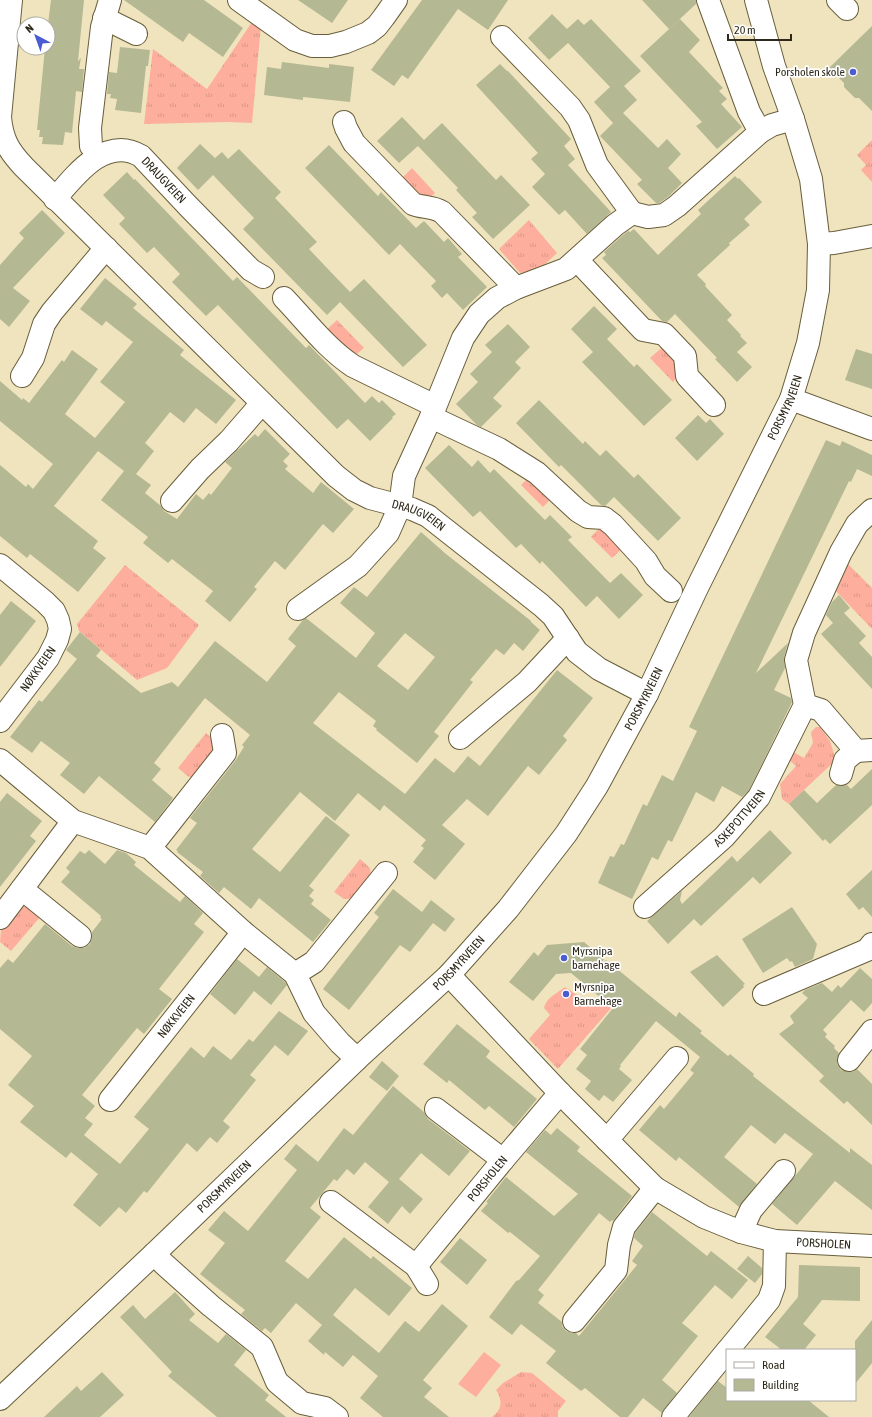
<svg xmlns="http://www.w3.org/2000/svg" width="872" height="1417" viewBox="0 0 872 1417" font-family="'Asap Condensed',sans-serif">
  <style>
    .grass { fill: url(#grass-tufts) }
    .pitch { fill: #feae9d }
    .building { fill: #b4b893; fill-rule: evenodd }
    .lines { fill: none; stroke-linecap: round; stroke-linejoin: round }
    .minor-casing { stroke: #685e3c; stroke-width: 24 }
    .minor { stroke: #fff; stroke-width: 22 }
    .poi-dot { fill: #4b5cd2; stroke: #fff; stroke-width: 1.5 }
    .labels { text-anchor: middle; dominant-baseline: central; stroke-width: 3.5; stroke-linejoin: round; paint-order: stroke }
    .poi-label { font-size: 12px; fill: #2e291b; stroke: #fff; text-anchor: start }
    .street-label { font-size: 12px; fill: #2e291b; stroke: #fff }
  </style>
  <defs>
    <pattern id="grass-tufts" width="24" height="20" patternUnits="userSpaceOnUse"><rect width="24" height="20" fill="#feae9d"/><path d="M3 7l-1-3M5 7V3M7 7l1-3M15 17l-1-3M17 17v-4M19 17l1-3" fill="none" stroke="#da9687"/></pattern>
  </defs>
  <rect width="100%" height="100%" fill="#f0e4be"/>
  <path class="grass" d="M254 19 261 25 252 123 227 122 144 124 153 49 207 89Z
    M872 140V182L861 170 866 165 857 155Z
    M412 168 435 193 427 200H420L401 179Z
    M529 220 557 253 540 269 520 273 499 249Z
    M337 320 364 348 353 357 324 332Z
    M666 344 682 371 673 382 650 358Z
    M531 475 553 497 543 507 521 485Z
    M603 524 624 547 612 558 591 537Z
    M847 563 872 588V629L833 588Z
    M125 565 199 625 167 668 137 680 79 631 77 624Z
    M816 727H820L830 741 834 754 837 759 789 804 782 799 780 784 796 766 784 756 788 749 804 758 813 743 811 732Z
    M206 733 216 742 218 755 201 776 189 777 178 768Z
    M360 859 370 868 372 881 357 899H344L334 892Z
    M28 906 40 917 11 951 0 942 1 930 18 908Z
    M565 987 583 999 587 1003 613 1006 558 1069 529 1039 550 1015 544 1008C546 998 557 993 565 987Z
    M521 1372 532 1373 566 1401 558 1411V1417H492C502 1410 503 1400 496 1390L503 1383Z"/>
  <path class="pitch" d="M484 1352 501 1365 476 1397 458 1384Z"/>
  <path class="building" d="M51 0H84L78 61 81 58 79 69H84L82 92 76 91 72 133 65 132 63 145 42 144 43 137H39L40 130H37L45 48H48V24Z
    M124 0H204L243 28 223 57 189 33 183 42Z
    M298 0H348L332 23Z
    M422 0H508L488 30 458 9 408 79 402 75 394 86 371 70Z
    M642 0H696V4L669 29Z
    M552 14 567 29 578 19 584 25 591 19 641 71 624 86 637 100 623 113 658 148 667 139 681 154 668 168 682 183 668 197 659 203H656L637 184 642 180 600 136 613 123 594 102 610 87 568 43 549 60 528 38Z
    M680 19 700 40 689 52 723 88 719 91 727 99 721 104 742 127 717 149 696 126 702 122 640 56Z
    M872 26V111L859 98H855L844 87V83L829 68Z
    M120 47 150 50 148 66H146L141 113 115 110 117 99 110 98 111 94H107L109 72 117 73Z
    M282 62 329 68V64L354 67 350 102 303 97V100L264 95 267 67 281 69Z
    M500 64 507 71H508L571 139 564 146 575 159 568 165 611 212 587 234 565 210 559 215 532 187 545 174 531 159 538 153 476 85Z
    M402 117 424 140 442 123 496 180 501 175 530 205 493 239 472 217 477 213 456 190 458 188 418 146 399 163 377 141Z
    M200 144 215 158 222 152 228 159 239 149 281 192 275 198 317 242 309 249 326 267 350 292 364 279 427 345 403 367 340 302 327 315 243 229 254 218 213 175 198 190 177 168Z
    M329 145 378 196 381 192 416 228 424 221 444 242 448 238 462 254 458 257 487 287 463 310 447 293 442 298 431 286 436 281 400 244 389 255 305 168Z
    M127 172 134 180 135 179 233 281 237 277 306 348 309 345 365 403 372 396 379 403 382 400 396 414 392 417 393 418 370 441 348 419 337 429 218 305 206 316 172 282 180 274 154 247 147 253 119 224 125 218 103 195Z
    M735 176 738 179 739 178 762 202 744 219 750 225 729 243 730 245 697 275 706 284 705 286 732 315 727 320 741 335 740 336 747 343 737 352 752 367 737 382 715 359 717 358 675 314 667 322 662 321 602 258 606 255 604 252 623 235 628 231 630 232 634 229 658 255 701 214 698 210Z
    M42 210 65 233 13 288 30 301 9 327 0 319V265L24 238 19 233Z
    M105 278 137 304 133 308 184 350 180 355 236 400 216 424 196 408 184 423 170 412 145 443 154 451 136 474 151 485 145 493 161 506 164 511 177 519 196 494 203 500 209 493 211 495 232 468 225 462 255 434 258 437 265 429 290 454 283 461 288 466 285 469 313 493 321 482 354 509 333 533 323 524 285 570 275 561 254 587 257 589 230 622 205 601 213 591 172 559 168 563 143 543 148 537 101 500 124 471 98 451 54 506 98 541 93 548 106 558 78 592 30 554 27 558 0 536V465L26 487 28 484 33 489 53 464 0 421V381L22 400 23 398 29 403 62 360 64 362 72 350 98 369 65 414 95 438 125 402 100 382 133 342 106 321 102 326 80 309Z
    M594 306 617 329 607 339 634 367 637 364 672 400 644 426 582 362 593 352 571 329Z
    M508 324 530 347 515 362 521 368 493 398 502 406 481 427 477 425 456 404 478 382 470 374 492 352 485 345Z
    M856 349 872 354V389L845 380Z
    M539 400 583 444 585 441 600 456 606 450 634 478 638 474 681 518 658 541 614 497 605 506 601 505 561 465 559 467 516 423Z
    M698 415 706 423 710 419 724 434 697 461 675 438Z
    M826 440 840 446 842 441 872 455V476L857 469 851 482 849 481 756 673 788 643 784 657 785 668 774 690 791 698 792 702 749 790 742 797 722 786 714 802 696 792 672 842 668 840 658 860 652 857 632 899 598 883 610 856 614 857 621 844 624 845 643 804 647 806 662 775 673 781 697 731 689 727Z
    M449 445 472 467 478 460 490 473 494 469 545 520 550 515 572 537 568 540 610 583 621 573 643 595 619 619 597 596 586 607 542 561 540 564 521 544 516 548 480 511 473 517 425 468Z
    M421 532 446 554 531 621V622L540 630 523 651 514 643 504 655 496 649 470 680 473 682 434 732 439 736 417 763 376 730 377 729 373 726 376 721 339 692 313 723 405 794 435 758 454 773 468 756 480 766 557 670 593 698 563 736 567 740 539 775 528 766 488 816 467 799 442 825 465 844 435 880 413 862 424 848 421 846 426 840 384 805 380 811 358 793 335 821 300 792 252 849 280 872 326 816 350 835 309 886 314 890 309 896 314 900 311 904 331 920 313 942 259 898 251 909 224 887 219 893 200 876 203 872 177 852 178 851 176 850 197 823 190 818 235 761 244 747 242 745 250 735 205 698 154 763 161 769 152 780 173 798 155 822 99 776 84 794 60 775 70 763 41 741 32 753 10 737 39 700 42 702 77 659 66 650 80 632 101 650 96 656 141 693 172 682 178 687 215 641 267 682 296 646 288 639 303 620 306 618 356 658 375 633 340 603 354 587 367 597ZM405 633 435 657 408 690 377 666Z
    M839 595 850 608 844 613 866 636 859 643 872 657V689L821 634 833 623 826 615 832 602Z
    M11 601 36 621 0 667V615Z
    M872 769V805L830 844 825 839 823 841 789 804 804 790 817 803 836 785 844 786 847 785 851 789Z
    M7 793 42 821 30 836 36 841 0 887V802Z
    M770 830 792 853 760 884 753 877 701 926 694 919 668 944 647 921 682 891 680 900 682 904 732 856 737 862Z
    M89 850 105 864 117 850 126 853 136 862 134 865 180 902 185 896 203 913 194 924 204 932 159 989 172 999 144 1034 137 1028 82 1095 95 1106 85 1118 93 1124 84 1135 120 1164 149 1129 134 1117 191 1047 204 1058 213 1046 231 1060 249 1039 253 1042 279 1011 308 1031 288 1056 275 1045 250 1075 256 1080 223 1121 230 1127 217 1143 210 1137 197 1152 187 1143 147 1193 144 1191 126 1213 119 1207 100 1227 73 1205 98 1174 71 1152 66 1158 20 1122 34 1106 8 1085 32 1056 0 1029V968L8 959 13 963 45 924 72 946 78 948H84L90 944 92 938V932L102 919 100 918 101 916 61 882 70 872 66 868 80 851 85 854Z
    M872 870V917L863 907 859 910 846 894Z
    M393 889 422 912 431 900 455 919 445 932 433 923 410 952 400 945 349 1010 323 989 379 917 374 913Z
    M792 907 817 944 813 959 795 967 792 961 790 962 787 958 763 973 742 939Z
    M584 942 604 959 601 965 606 960 676 1017 679 1012 702 1031 700 1033 728 1056 730 1054 754 1074 753 1076 803 1116 850 1153V1148L872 1165V1210L835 1181 797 1225 772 1204 813 1154 785 1133 775 1144 751 1125 724 1157 757 1184 739 1207 679 1157 676 1161 639 1130 660 1105 664 1109 694 1073 690 1070 700 1057 656 1021 620 1065 621 1066 619 1069 632 1080 613 1102 604 1095 599 1101 585 1089 591 1081 576 1069 587 1055 580 1049 613 1008 571 973 556 974 533 1001 509 982 534 952 538 956 547 945Z
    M717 955 745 984 743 985 744 987 723 1007 690 972Z
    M237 959 259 977 267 967 285 982 287 985 271 1005 254 991 235 1015 210 994Z
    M860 968 872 979V1003L864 1012 851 1000 823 1030 827 1034 825 1037 835 1046 834 1048 839 1053 837 1058V1064L841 1070 848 1072H853L857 1069 872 1084V1125L847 1101 844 1104 819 1081 824 1076 779 1034 794 1023 790 1016 808 998 802 993 805 990 822 983 832 992 838 985 841 988Z
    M457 1024 490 1051 486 1057 537 1099 514 1127 489 1106 485 1110 449 1080 447 1083 423 1064Z
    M382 1061 399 1076 387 1091 369 1077Z
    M393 1086 424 1112 428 1119 470 1151 449 1176 421 1153 399 1179 423 1199 410 1214 402 1206 388 1224 368 1207 389 1182 365 1162 354 1175 347 1169 337 1181 334 1179 310 1208 321 1217 285 1261 308 1279 344 1237 371 1259 373 1256 412 1288 389 1316 355 1288 333 1315 379 1353 405 1321 419 1332 442 1304 468 1326 423 1380 432 1388 424 1397 449 1417H383L360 1398 378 1376 353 1355 343 1367 325 1352 324 1355 308 1341 322 1325 296 1303 271 1333 265 1328 262 1331 241 1314 245 1310 200 1274 225 1243 208 1230 224 1211 248 1231 297 1170 284 1159 296 1144 318 1162 344 1128 353 1135Z
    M557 1128 580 1147 577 1151 632 1196 613 1221 612 1220 610 1222 599 1213 538 1290 544 1295 538 1303 562 1322V1326L566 1331 572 1333H576L579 1336 637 1265 632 1261 643 1246 634 1238 635 1233 652 1212 707 1256 711 1251 748 1280 732 1299 715 1285 682 1323 698 1336 662 1380 677 1393 662 1413 643 1398 628 1417H620L585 1388 581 1391 546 1363 556 1351 521 1324 512 1335 489 1317 516 1281 519 1280 540 1256 510 1232 508 1233 481 1211 488 1203 486 1202 506 1177 554 1216 578 1194 526 1152 545 1130 551 1135Z
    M460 1238 487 1260 467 1285 440 1262Z
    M748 1256 762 1268V1274L755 1283 737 1269Z
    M799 1265 860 1267V1301L822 1300 803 1324 816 1335 804 1350H782L765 1337 798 1297Z
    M175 1292 195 1314 189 1320 218 1343 226 1334 246 1350 234 1365 269 1395 265 1400 286 1417H217L168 1376 172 1372 120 1317 133 1305 145 1319Z
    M872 1320V1363L855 1384V1341Z
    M102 1372 124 1395 100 1417H44L77 1386 81 1391Z
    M718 1381 727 1388V1400H808L829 1417H689Z"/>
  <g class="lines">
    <g class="minor-casing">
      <g id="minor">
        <path id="s1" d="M11 0 0 117C2 140 9 151 24 167L336 476 354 490 370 498 412 509 428 516 541 605 553 616 577 652 599 669 647 694"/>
        <path d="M239 0 295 40 312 46H330L346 42 368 33 377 26 384 17 396 0"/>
        <path d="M708 0 749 112 760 132"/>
        <path d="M838 0 847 9"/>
        <path d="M104 18 136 34"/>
        <path d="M502 37 570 107 579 120 597 165 632 213"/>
        <path d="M344 122 346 128 354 143 413 204C423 208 432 206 442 212L516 288"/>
        <path d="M91 146 90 128 102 27 110 0"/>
        <path id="s2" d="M55 199C76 174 106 135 141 156L188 206 251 270 263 277"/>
        <path d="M819 244 834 243 872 236"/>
        <path d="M577 260 643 330 664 334 685 356 687 376 714 405"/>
        <path d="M284 298C306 321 326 348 353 366L435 406"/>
        <path d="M22 376 33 358 44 324 52 312 106 248"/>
        <path d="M791 399 872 429"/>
        <path d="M431 417 499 449 537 473 578 511 588 517 604 518 613 525 646 561 655 576 671 591"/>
        <path d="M172 501 200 469 229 441 262 403"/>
        <path d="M0 565 45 602 54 611 58 620 60 629 57 640 48 658 0 721"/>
        <path d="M298 609 358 566 388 533 400 506 404 476 431 417 463 338 479 314 497 298 516 288 566 269 615 225 632 213 648 217 664 215 677 206 760 132 772 125 793 119"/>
        <path d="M805 705 821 710 856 751 872 750"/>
        <path d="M460 738 527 682 568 638"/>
        <path d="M0 760 73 821 150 848 243 932 295 974 314 1013 340 1043 357 1059"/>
        <path d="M841 774 845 760 856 751"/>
        <path d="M150 848 225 753 222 735"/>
        <path d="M22 889 80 936"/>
        <path id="s3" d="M645 907 724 837 759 797 805 705 796 660 804 633 841 552 857 524 872 510"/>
        <path d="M0 918 73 821"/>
        <path d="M295 974 314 962 386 873"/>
        <path id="s4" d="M449 975 560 1093 655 1188 704 1217 741 1232 775 1241 872 1246"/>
        <path d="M764 994 867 950 872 944"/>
        <path d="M849 1060 872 1031"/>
        <path id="s5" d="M110 1100 243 932"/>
        <path d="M436 1109 503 1160"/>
        <path d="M607 1140 677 1058"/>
        <path d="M331 1202 416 1266 427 1284"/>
        <path d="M741 1232 751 1210 784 1171"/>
        <path d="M154 1254 164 1264 211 1306 262 1347 277 1382 302 1403 325 1408 337 1417"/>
        <path id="s6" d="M416 1266 503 1160 560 1093"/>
        <path d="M574 1321 616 1270 619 1245 624 1227 655 1188"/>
        <path d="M728 1350 769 1300 774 1286 775 1241"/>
        <path id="s7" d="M0 1399 154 1254 357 1059 449 975 508 909 566 834 597 786 647 694 697 588 791 399 808 343 818 290 819 244 811 179 793 119 774 66 756 0"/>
        <path d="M673 1417 727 1351"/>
      </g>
    </g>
    <use href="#minor" class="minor"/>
  </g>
  <g class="poi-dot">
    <circle cx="853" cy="72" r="4"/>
    <circle cx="564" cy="958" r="4"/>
    <circle cx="566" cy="994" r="4"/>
  </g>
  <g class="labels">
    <g class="poi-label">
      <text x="845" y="72" text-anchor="end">Porsholen skole</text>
      <text x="572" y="951">Myrsnipa<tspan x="572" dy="14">barnehage</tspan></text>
      <text x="574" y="987">Myrsnipa<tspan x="574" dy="14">Barnehage</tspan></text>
    </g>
    <g class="street-label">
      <text stroke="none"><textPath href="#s2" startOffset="139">DRAUGVEIEN</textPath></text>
      <text stroke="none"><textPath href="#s7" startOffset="1281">PORSMYRVEIEN</textPath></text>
      <text stroke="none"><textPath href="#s1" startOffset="706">DRAUGVEIEN</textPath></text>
      <text transform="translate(38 669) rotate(-55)">NØKKVEIEN</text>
      <text stroke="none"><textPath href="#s7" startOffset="957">PORSMYRVEIEN</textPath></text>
      <text stroke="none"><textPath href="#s3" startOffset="130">ASKEPOTTVEIEN</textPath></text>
      <text stroke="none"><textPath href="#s7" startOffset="633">PORSMYRVEIEN</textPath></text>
      <text stroke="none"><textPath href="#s5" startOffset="107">NØKKVEIEN</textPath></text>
      <text stroke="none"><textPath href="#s6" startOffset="113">PORSHOLEN</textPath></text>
      <text stroke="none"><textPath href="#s7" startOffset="309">PORSMYRVEIEN</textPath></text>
      <text stroke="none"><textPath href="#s4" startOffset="477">PORSHOLEN</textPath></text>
    </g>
  </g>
  <rect x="726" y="1349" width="130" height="52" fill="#ffffff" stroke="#aba9a4"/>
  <rect x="734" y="1362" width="20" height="6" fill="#ffffff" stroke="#aba9a4"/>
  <text x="762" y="1369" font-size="12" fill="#2e291b">Road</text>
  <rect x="734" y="1379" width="20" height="12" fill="#b4b893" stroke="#aba9a4"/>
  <text x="762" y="1389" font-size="12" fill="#2e291b">Building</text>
  <g transform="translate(36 36) rotate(319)"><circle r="19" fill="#ffffff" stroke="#aba9a4"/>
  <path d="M0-3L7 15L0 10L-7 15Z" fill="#4b5cd2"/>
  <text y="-6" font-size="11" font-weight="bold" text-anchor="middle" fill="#2e291b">N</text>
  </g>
  <path d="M728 34v6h63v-6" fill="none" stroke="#2e291b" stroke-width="2"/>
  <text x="734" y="34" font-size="12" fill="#2e291b" stroke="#ffffff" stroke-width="3" paint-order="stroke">20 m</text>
</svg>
